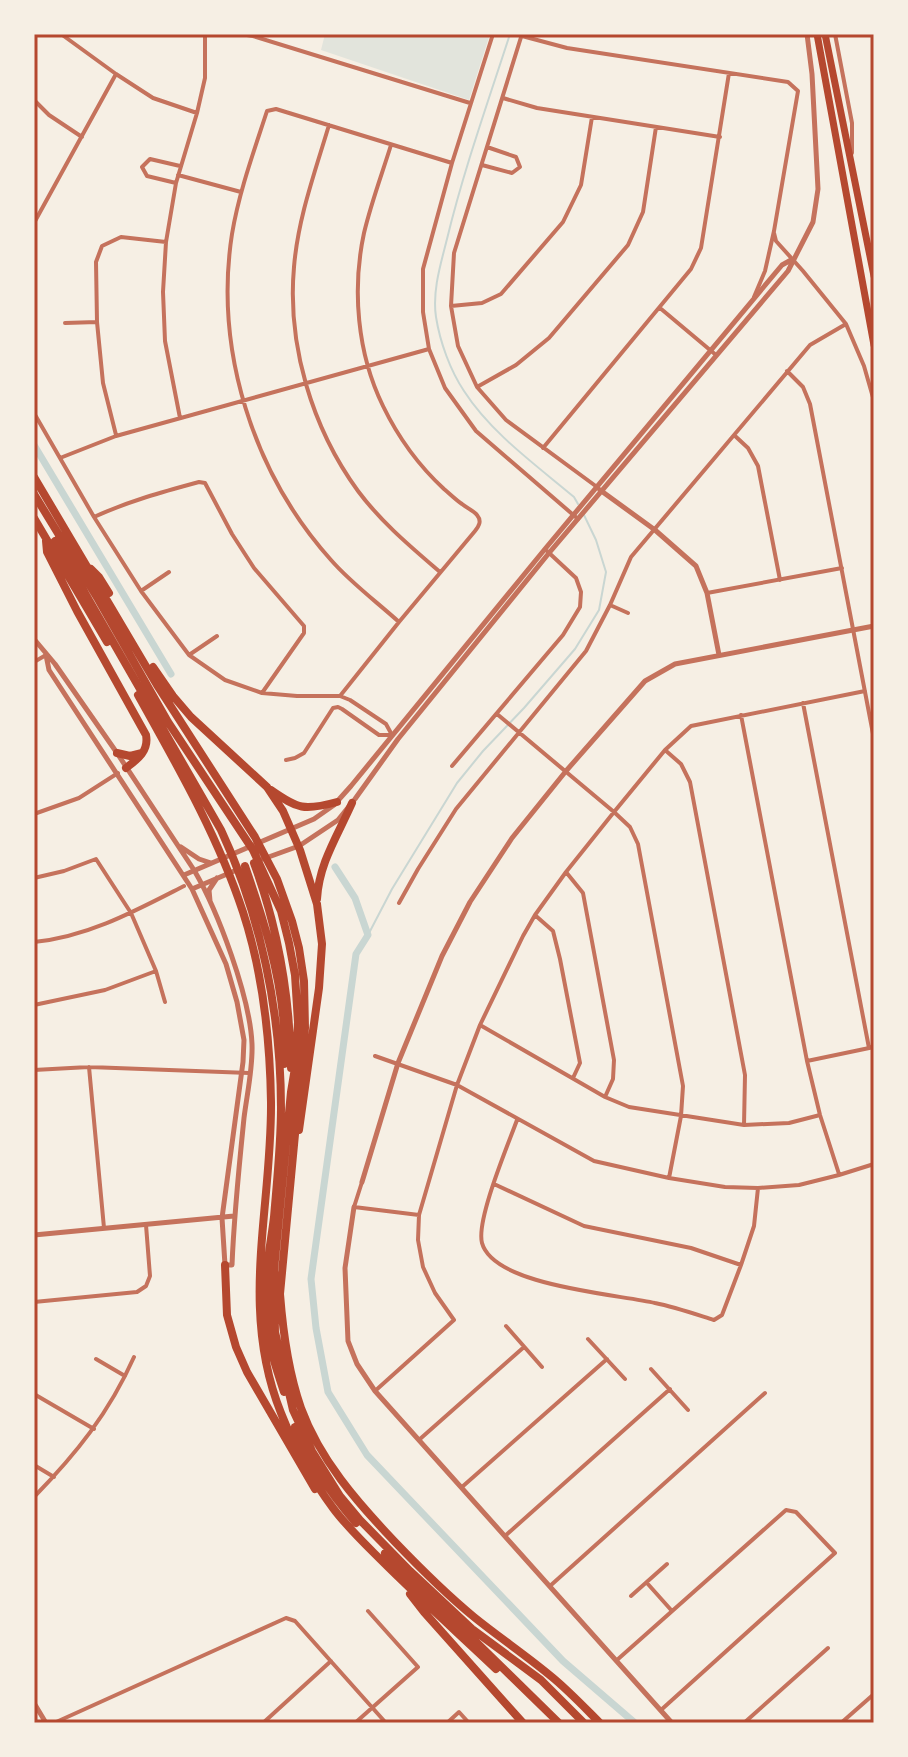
<svg xmlns="http://www.w3.org/2000/svg" width="908" height="1757" viewBox="0 0 908 1757" font-family="'IBM Plex Sans',sans-serif">
  <style>
    .green { fill: #e2e4dc }
    .lines { fill: none; stroke-linecap: round; stroke-linejoin: round }
    .stream { stroke: #c9d6d2; stroke-width: 2 }
    .canal { stroke: #c9d6d2; stroke-width: 7 }
    .minor { stroke: #c5725c; stroke-width: 4 }
    .tertiary { stroke: #c5725c; stroke-width: 5 }
    .primary { stroke: #b5482f; stroke-width: 7 }
    .motorway { stroke: #b5482f; stroke-width: 8 }
    .neatline { fill: none; stroke: #b5482f; stroke-width: 3 }
  </style>
  <rect width="100%" height="100%" fill="#f6efe4"/>
  <path class="green" d="M325 34H490L469 100 321 50Z"/>
  <g class="lines">
    <path class="stream" d="M510 34C488 102 464 169 447 239 441 263 432 291 436 317 440 342 450 370 464 391 491 433 536 465 574 497L578 504
      M368 935 392 889 457 783 483 751 524 708 575 649 599 610 606 572 596 540 583 513"/>
    <path class="canal" d="M34 445 171 674
      M335 867 355 898 368 935 356 954 311 1279 316 1328 328 1392 367 1455 563 1661 635 1723"/>
    <path class="minor" d="M61 34 116 74 153 98 197 113
      M241 34 253 36 470 103
      M493 34 452 163 423 269V312L429 349 445 388 476 431 578 519
      M522 34 454 253 451 306 458 346 477 387 506 420 597 487
      M835 34 852 123V153
      M522 36 567 48 788 82 798 91 774 231 765 271 754 297
      M503 98 537 108 720 137
      M34 100 49 115 82 137
      M329 125C315 172 298 218 294 267 287 345 312 428 358 491 381 522 411 547 440 572
      M482 165 512 173 520 167 516 157 487 147
      M178 175 241 192
      M176 183 147 176 142 167 150 159 180 166
      M34 223 116 74
      M774 233 776 241 803 271 846 324 864 366 874 401
      M451 306 482 303 501 294 563 222 581 185 592 117
      M660 308 716 355
      M65 323 97 322
      M787 371 803 387 810 404 874 739
      M477 387 516 365 549 338 628 245 643 212 656 127
      M34 413 94 517 141 591 189 655 225 680 262 693 297 696H340L350 700 386 724 392 735
      M180 418 165 341 163 292 166 242 176 183 197 113 205 78V34
      M116 435 103 383 97 322 96 262 102 246 121 237 166 242
      M734 435 748 448 758 466 780 580
      M543 448 691 269 701 248 729 73
      M60 458 116 436 429 349
      M94 517C129 501 162 492 199 482L205 483 232 534 254 568 304 626V633L262 693
      M141 591 169 572
      M707 593 842 568
      M610 605 628 613
      M399 622C377 602 351 583 331 560 253 473 214 350 232 234 239 192 254 151 267 111L276 109 452 163
      M189 655 217 636
      M34 662 46 655
      M340 696 399 622 475 531C479 526 482 521 477 515 474 511 467 508 462 504 456 500 450 494 444 489 418 465 398 437 383 406 357 353 352 289 364 233 371 203 382 174 391 145
      M803 703 869 1048
      M497 714 614 812 630 827 638 844 683 1086 681 1116 669 1178
      M741 715 807 1061 820 1115 839 1174
      M665 750 681 764 690 782 745 1075 744 1125
      M286 760 295 758 304 753 333 708 338 707 342 709 379 735H392
      M452 766 563 635 580 607 581 592 576 578 547 551
      M34 814 79 798 118 773
      M566 872 583 893 614 1060 613 1079 605 1097
      M34 878 64 871 96 859 131 913 156 971 165 1002
      M399 903 418 869 456 809 586 651 610 605 631 557 810 345 846 324
      M536 916 553 931 560 959 580 1063 573 1078
      M34 942C88 937 137 910 184 886
      M34 1005 105 990 156 971
      M480 1025 605 1097 629 1107 744 1125 789 1123 820 1115
      M375 1056 457 1085 594 1161 669 1178 725 1187 758 1188 799 1185 839 1175 874 1164
      M807 1061 874 1047
      M89 1067 104 1228
      M34 1070 89 1067 249 1073
      M517 1120C508 1145 476 1220 482 1243 494 1286 616 1294 655 1303 675 1307 695 1314 714 1320L722 1315 741 1265 754 1226 758 1188
      M34 1155V1168
      M362 1182 354 1207 419 1215
      M494 1184 584 1226 691 1248 741 1265
      M34 1302 137 1292 146 1286 150 1276 146 1225
      M506 1326 542 1367
      M588 1339 625 1379
      M96 1359 125 1376
      M651 1369 688 1410
      M375 1391 454 1320 435 1293 423 1267 418 1240 419 1215 457 1085 480 1025 523 936 535 915 566 872 614 812 665 750 691 726 865 691
      M34 1394 94 1429
      M420 1439 524 1347
      M34 1465 54 1477
      M462 1487 607 1359
      M34 1497C76 1454 109 1413 134 1357
      M505 1536 670 1389
      M647 1583 672 1611
      M550 1586 765 1393
      M631 1596 667 1564
      M617 1660 786 1510 796 1512 835 1553 661 1710
      M54 1723 286 1618 295 1621 386 1723
      M263 1723 331 1661
      M355 1723 418 1667 368 1611
      M447 1723 459 1712 469 1723
      M744 1723 828 1648
      M841 1723 874 1694"/>
    <path class="tertiary" d="M600 490 655 530 696 566 707 593 719 655
      M34 639 55 664 117 753 194 870C218 911 250 997 252 1044 253 1068 247 1094 244 1118 239 1167 234 1215 232 1265H225L222 1218 243 1062 244 1040 237 1002 226 964 192 889 49 670 46 655
      M181 847 199 859 211 863
      M263 859 299 846 338 820 355 799 398 739 549 553 788 271 813 222 818 189 812 74 807 34
      M184 875 314 819 334 805 351 786 545 549 782 265 791 260
      M192 889 239 869
      M210 901 209 890 217 878
      M362 1182 398 1063 442 956 470 902 512 838 566 771 645 681 675 664 874 626
      M354 1207 345 1268 348 1341 357 1364 375 1391 672 1723
      M34 1235 234 1216
      M34 1703 46 1723"/>
    <path class="primary" d="M817 34 874 345
      M825 34 874 276"/>
    <path class="motorway" d="M34 477 157 685 255 837 277 879 292 921 299 948 304 981 305 1028 280 1294C283 1333 288 1371 301 1408 320 1460 357 1502 395 1542 420 1568 446 1594 474 1617 500 1638 527 1656 552 1677 569 1691 584 1707 600 1723
      M34 494 98 599 168 722 253 850 281 911 289 943 295 975 298 1022 296 1062 291 1092 274 1270 275 1332 293 1410 312 1451 340 1496 360 1520 410 1571 472 1629 541 1680 584 1723
      M34 518 107 642
      M46 541 47 552 77 611 146 735C149 751 138 759 126 768
      M55 541 221 830C261 916 281 1013 281 1108 281 1144 277 1181 274 1217 272 1235 268 1253 267 1272 267 1299 268 1330 273 1357 276 1368 280 1380 284 1392
      M91 569 99 577 109 593
      M153 667 173 696 191 717 267 787 283 811 300 850 317 904 322 944 319 988 299 1130
      M138 695C177 765 218 836 243 912 263 973 270 1038 271 1102 272 1208 239 1309 281 1413 294 1446 312 1480 333 1508 347 1527 365 1544 382 1561 419 1598 458 1633 496 1669
      M117 753 130 756 142 753
      M271 790C298 809 304 811 337 802
      M254 863C279 931 290 996 291 1068
      M245 866C263 918 280 971 284 1026 285 1038 284 1051 284 1064
      M317 899C319 863 338 835 352 803
      M225 1265 227 1315 236 1347 247 1372 315 1489
      M295 1427C310 1464 331 1494 356 1523
      M385 1553 559 1723
      M410 1594 424 1612 523 1723"/>
  </g>
  <rect width="908" height="1757" fill="none" stroke="#f6efe4" stroke-width="72"/>
  <rect x="36" y="36" width="836" height="1685" class="neatline"/>
</svg>
